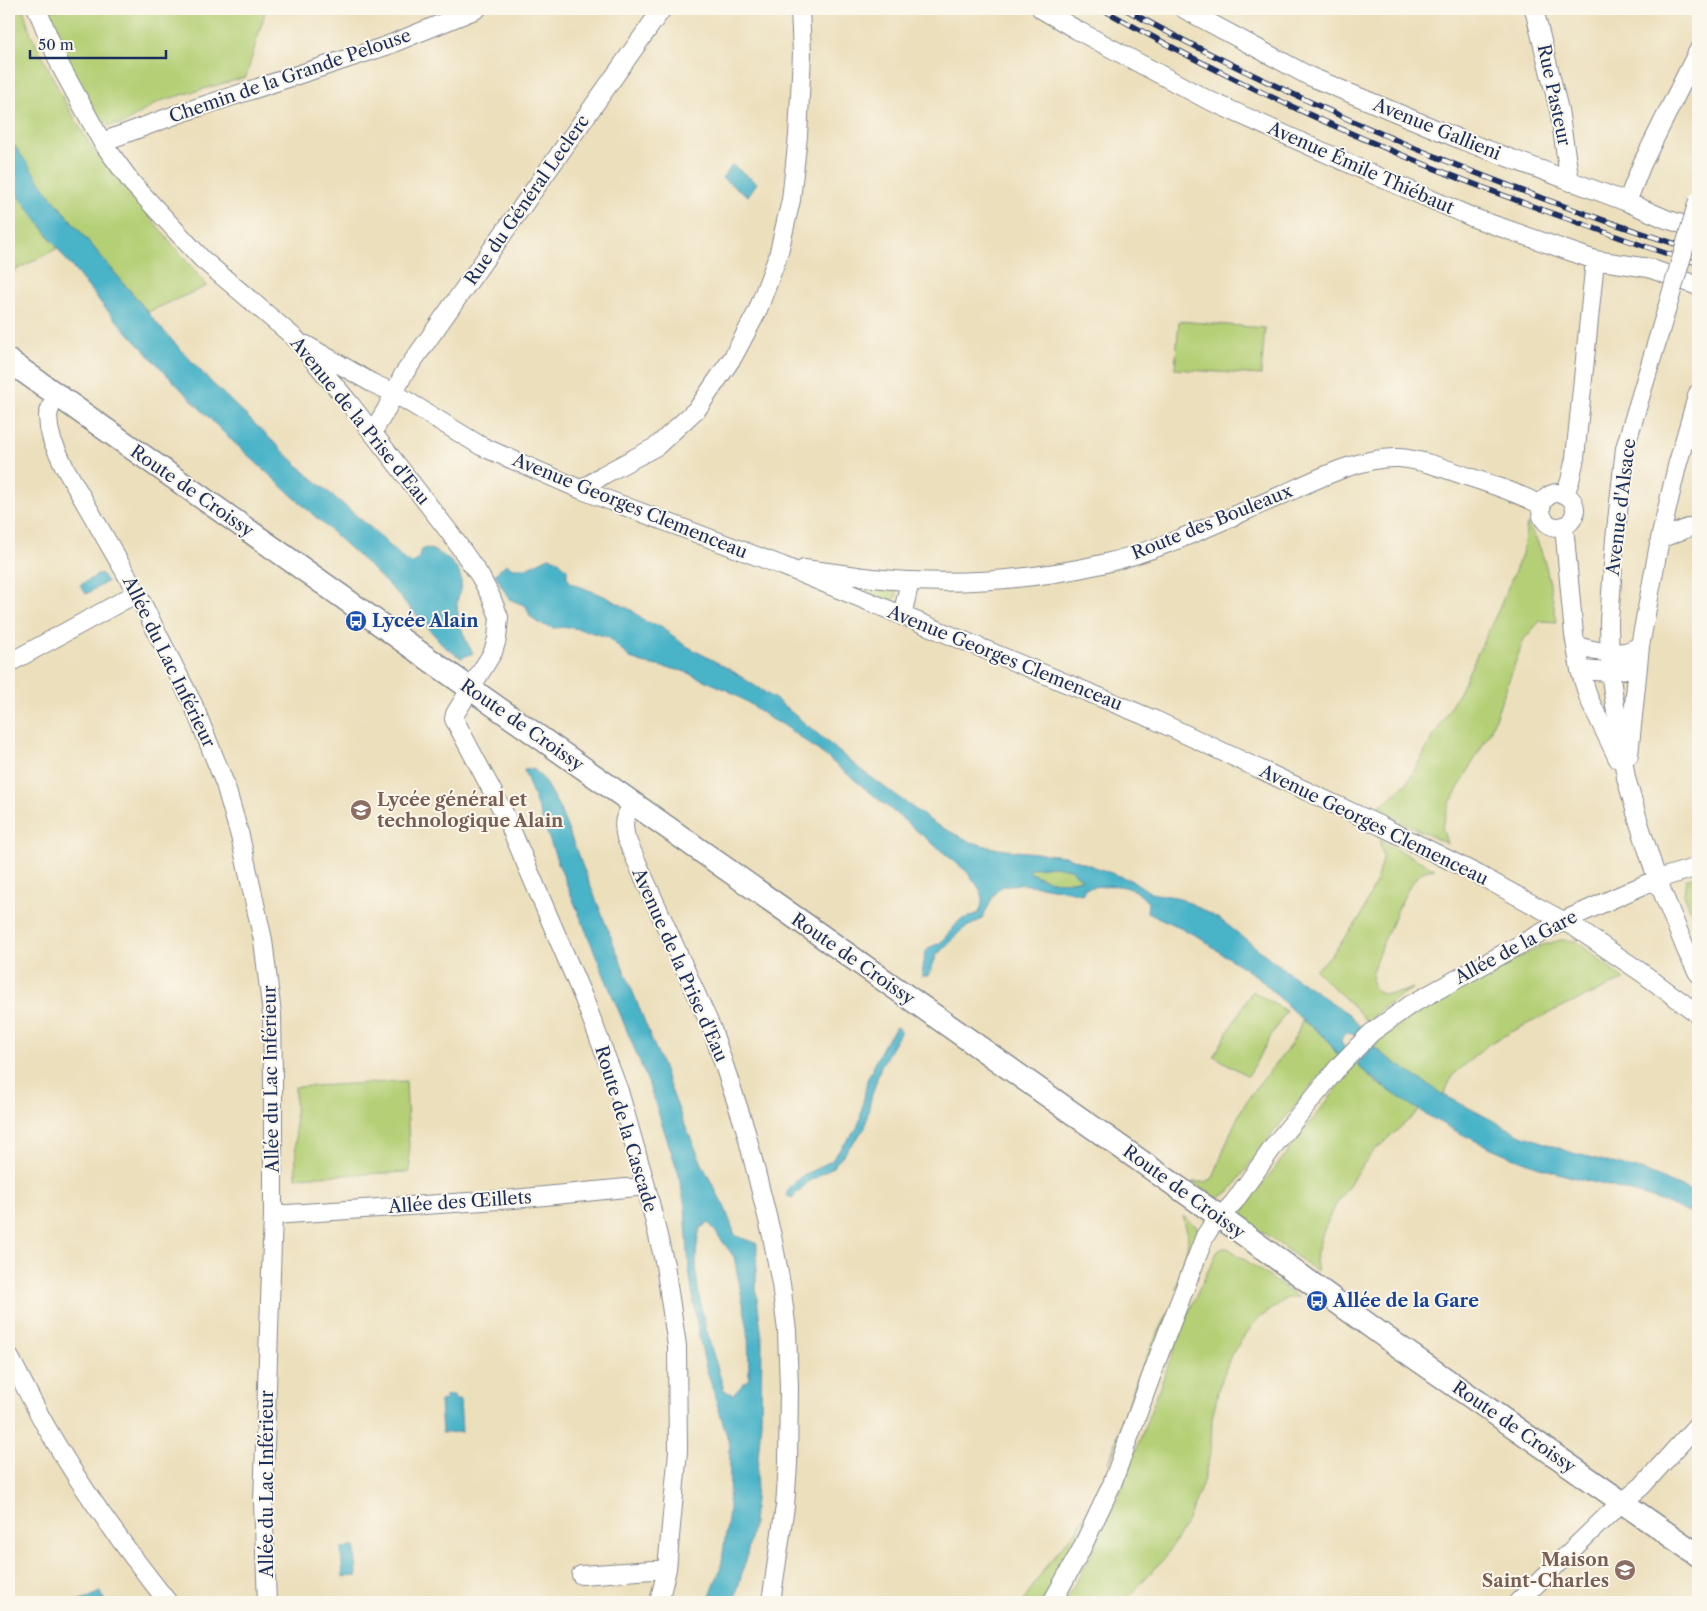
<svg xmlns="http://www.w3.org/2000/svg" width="1707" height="1611" viewBox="0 0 1707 1611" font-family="'Libre Caslon Text',serif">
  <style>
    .green { fill: #b4cf75; stroke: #687f6a }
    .water { fill: #4ab3c8; stroke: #327193; fill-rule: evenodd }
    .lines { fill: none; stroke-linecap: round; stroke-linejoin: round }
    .minor-casing { stroke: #84878d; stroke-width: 20 }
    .major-casing { stroke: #84878d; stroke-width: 25 }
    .minor { stroke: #fff; stroke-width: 18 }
    .major { stroke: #fff; stroke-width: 22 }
    .rail-casing { stroke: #1b2f5e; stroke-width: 5.5 }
    .rail { stroke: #fbf7ec; stroke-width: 4; stroke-dasharray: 11; stroke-linecap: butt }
    .minor-bridge-casing { stroke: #84878d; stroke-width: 20; stroke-linecap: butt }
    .minor-bridge { stroke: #fff; stroke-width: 18 }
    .labels { text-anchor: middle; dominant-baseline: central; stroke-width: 4; stroke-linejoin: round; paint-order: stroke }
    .street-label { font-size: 18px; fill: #1b2f5e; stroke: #fbf7ec }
    .transit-label { font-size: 18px; font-weight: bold; fill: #164399; stroke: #fbf7ec; text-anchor: start }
    .education-label { font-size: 18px; font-weight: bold; fill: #785e54; stroke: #fbf7ec; text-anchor: start }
  </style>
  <rect width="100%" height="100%" fill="#fbf7ec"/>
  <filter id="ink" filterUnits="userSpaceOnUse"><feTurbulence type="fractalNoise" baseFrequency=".02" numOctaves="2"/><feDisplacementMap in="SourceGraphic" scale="10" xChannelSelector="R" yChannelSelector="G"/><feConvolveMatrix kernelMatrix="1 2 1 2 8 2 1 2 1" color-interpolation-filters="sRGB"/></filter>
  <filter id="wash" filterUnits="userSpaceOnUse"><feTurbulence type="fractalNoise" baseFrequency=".0096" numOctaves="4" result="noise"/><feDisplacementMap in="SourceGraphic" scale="20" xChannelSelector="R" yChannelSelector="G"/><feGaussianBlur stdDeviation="1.12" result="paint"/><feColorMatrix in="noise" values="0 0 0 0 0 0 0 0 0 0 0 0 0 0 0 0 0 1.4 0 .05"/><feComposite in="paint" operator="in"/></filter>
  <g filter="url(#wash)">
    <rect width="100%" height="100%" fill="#ecdfbc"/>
    <path class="green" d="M9 9H23L31 34 64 100 90 145 207 286 148 312 36 179 9 138Z
      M45 9H266L246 77 160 101 123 124 109 126C85 105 55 40 45 9Z
      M9 182 58 248 16 270 9 277Z
      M1179 321 1265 328 1261 375 1175 369Z
      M1527 524C1547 551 1550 589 1557 622L1540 621 1524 639 1490 732 1450 803 1442 826 1447 844 1376 809 1407 783 1459 692 1498 611 1522 554Z
      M852 584 895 588 897 595 895 599 890 601 854 586Z
      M1379 840 1435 869C1430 870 1425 870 1421 873 1408 883 1397 912 1390 927 1376 959 1349 1012 1413 988L1384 1007 1367 1022 1355 1008 1315 970 1331 955 1360 918 1376 882 1383 855Z
      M1054 866 1071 869 1082 879C1058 884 1052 883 1029 872L1031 868Z
      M1698 875V929L1684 894 1686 879Z
      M1561 940 1576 941 1624 980 1553 1011 1490 1043 1452 1076 1444 1095 1386 1057 1373 1046C1423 1003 1485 976 1543 945Z
      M1252 991 1286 1011 1248 1076 1214 1056Z
      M1302 1020 1325 1037 1339 1057 1331 1062 1271 1135 1230 1191 1218 1198 1192 1182H1206L1213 1178C1224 1150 1233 1121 1250 1096 1267 1070 1294 1050 1302 1020Z
      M1356 1064 1377 1083 1420 1110 1374 1151 1358 1171 1332 1211 1322 1235 1315 1260 1317 1271 1247 1221 1243 1214 1246 1205Z
      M406 1081 410 1172 296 1177 295 1087Z
      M1183 1216 1197 1227 1200 1233 1176 1290 1187 1248 1188 1237Z
      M1223 1247 1228 1248 1298 1297 1287 1298 1257 1320 1245 1335 1231 1355 1220 1384 1212 1418 1211 1451 1202 1485 1187 1522 1163 1561 1147 1576 1125 1602H1064L1089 1559 1117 1500 1188 1313 1218 1250Z
      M1170 1310 1109 1464C1125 1409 1142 1360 1170 1310Z
      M1093 1503 1043 1602H1023L1047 1565 1076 1530Z"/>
    <path class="water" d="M9 138 49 194 160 327 211 382 306 473 371 528 406 561C415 566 420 559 420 551L426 548C442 552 464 567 461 586 460 592 457 598 457 605 458 622 464 639 473 653L461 658 445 647 401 598 367 564 227 436 170 378 105 308 67 261 9 182Z
      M732 165 757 183 748 196 722 178Z
      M549 557 557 559 567 569V577L571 583 604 596 633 611 644 621 661 626 683 644 731 670 778 701 861 770 935 824 971 842 998 849 1065 856 1133 881 1151 893 1175 897 1192 904 1221 920 1290 974 1350 1015 1363 1030 1356 1037 1349 1032 1343 1036 1341 1040 1345 1050 1339 1057 1325 1037 1302 1020 1258 977 1221 953 1201 938 1147 912 1148 903C1131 881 1110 885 1085 888L1083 893 1081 894C1066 890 1012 879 1000 888 991 895 989 909 982 918 977 924 968 925 962 930 953 937 948 948 937 954L929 976H922L925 953 930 947 940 943 960 920 979 913C987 896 978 885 966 871L823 754 782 724 772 720 750 704 729 691 683 671 642 663 630 658 608 637 583 630 569 627 553 628 538 623 530 616 526 606 509 599 495 574 506 564 513 568H526ZM1054 866 1071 869 1082 879C1061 884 1048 883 1029 872L1031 868Z
      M101 573 107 582 86 594 80 585Z
      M534 769 543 779 559 807 658 1055 683 1121 704 1168 725 1208 735 1235 757 1244 756 1290 762 1338 761 1421 753 1524 747 1555 734 1602H708L721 1567 729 1512 730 1446 705 1364 698 1331 689 1270 685 1206 678 1172 648 1082 558 863 524 770ZM709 1223 734 1257 748 1329 749 1378 733 1395 724 1390C709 1338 687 1282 700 1228Z
      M896 1027 900 1029V1033L881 1066 871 1098 865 1128 833 1167 807 1183 792 1198 787 1196V1192L800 1177 831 1161 857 1128 860 1120 867 1080 883 1046Z
      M1373 1046 1386 1057 1444 1095 1519 1134 1573 1153 1644 1171 1698 1194V1218C1655 1193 1605 1187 1558 1173 1491 1153 1408 1111 1356 1064Z
      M454 1395 455 1399H460L462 1432 442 1433 440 1401 445 1400V1396Z
      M355 1547 357 1576 343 1577 341 1548Z
      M101 1592 105 1602H78Z"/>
  </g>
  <g filter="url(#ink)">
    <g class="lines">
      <g class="minor-casing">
        <path id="minor" d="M37 9 61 67 102 142 132 183 202 259 295 338 351 405 450 533 480 576 491 597 499 617 497 639 493 652 455 714 454 719 505 815 584 999 619 1091 646 1186 665 1265 677 1346 678 1451 667 1569 659 1602
          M1041 9 1077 30 1206 99 1370 173 1474 218 1595 260 1649 268 1698 286
          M1184 9 1309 76 1464 141 1627 202 1666 219 1698 229
          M1534 9 1559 110 1570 182
          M102 142 178 114 386 46 477 9
          M1627 202 1642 164 1698 51
          M1667 308 1625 448 1615 539 1609 621 1610 672 1626 778 1639 823 1657 879 1687 952 1698 973
          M306 345 372 383 394 393 481 446 582 490 783 566 1155 720 1381 826 1479 875 1576 928 1641 972 1698 1014
          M59 396 51 406 48 415 49 428 52 440 65 468 137 593 193 704 225 784 240 836 263 940 272 1014 273 1077V1215L263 1502 267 1602
          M372 433 386 410 403 375 662 9
          M582 490 603 475 657 446 698 408 733 357 757 312 778 256 791 200 798 136 802 54 800 9
          M1541 510a17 17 0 1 1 34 0a17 17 0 1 1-34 0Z
          M1565 494 1570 481 1575 458 1595 260
          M1564 526 1574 635 1580 670 1589 699 1618 759
          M1660 539 1698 524
          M804 569C839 573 875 580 911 581 975 584 1040 578 1102 564 1165 549 1223 520 1282 495 1315 480 1362 456 1399 458 1423 460 1446 469 1469 477 1494 485 1518 493 1541 505
          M902 616 910 581
          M1576 645C1590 651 1609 654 1625 652 1630 651 1635 648 1640 646
          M9 663 137 593
          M1580 670 1610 672 1638 667
          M1629 755 1640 646 1660 539 1677 466 1698 393
          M634 803C624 817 622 822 626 838L712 1029 745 1128 772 1236 781 1284 787 1331 789 1388 788 1464 785 1506 771 1602
          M273 1215 514 1199 646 1186
          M9 1356C22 1380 34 1406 48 1430 83 1491 124 1547 168 1602
          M581 1575 667 1569
          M1052 1602 1080 1552 1112 1484 1160 1352 1205 1236 1211 1227 1234 1202 1276 1143 1340 1065 1371 1033 1410 1005 1563 921 1657 879 1698 867
          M1518 1602 1612 1511 1642 1486 1698 1424"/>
      </g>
      <g class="major-casing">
        <path id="major" d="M9 361 341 596 420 653 1220 1217 1388 1339 1698 1555"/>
      </g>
      <use href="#minor" class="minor"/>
      <use href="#major" class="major"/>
      <g class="rail-casing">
        <path id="rail" d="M1102 9C1256 96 1423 169 1591 227 1626 240 1662 253 1698 263
          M1125 9C1180 40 1236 67 1293 94 1425 156 1559 208 1698 251"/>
      </g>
      <use href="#rail" class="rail"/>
      <g class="minor-bridge-casing">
        <path id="minor-bridge" d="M1667 308 1698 201"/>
      </g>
      <use href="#minor-bridge" class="minor-bridge"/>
    </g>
  </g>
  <defs>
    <g id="bus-disc" transform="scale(1.125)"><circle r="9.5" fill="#1a4fb4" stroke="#fbf7ec"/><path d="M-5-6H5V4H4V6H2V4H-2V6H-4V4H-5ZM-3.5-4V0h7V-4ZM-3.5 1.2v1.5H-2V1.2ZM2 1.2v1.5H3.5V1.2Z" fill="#fff"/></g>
    <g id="school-disc" transform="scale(1.125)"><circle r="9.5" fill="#8d6e63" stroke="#fbf7ec"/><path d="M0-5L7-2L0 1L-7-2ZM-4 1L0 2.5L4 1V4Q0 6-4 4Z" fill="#fff"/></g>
  </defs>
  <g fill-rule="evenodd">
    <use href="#bus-disc" x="356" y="621"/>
    <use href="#school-disc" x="361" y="810"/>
    <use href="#bus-disc" x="1317" y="1301"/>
    <use href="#school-disc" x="1625" y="1570"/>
  </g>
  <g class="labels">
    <g class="street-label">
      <text transform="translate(290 76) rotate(-19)">Chemin de la Grande Pelouse</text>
      <text transform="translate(1554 95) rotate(78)">Rue Pasteur</text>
      <text transform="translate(1437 129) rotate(22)">Avenue Gallieni</text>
      <text transform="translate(1361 168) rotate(24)">Avenue Émile Thiébaut</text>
      <text transform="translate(527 200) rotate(-55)">Rue du Général Leclerc</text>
      <text transform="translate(360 421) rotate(51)">Avenue de la Prise d'Eau</text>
      <text transform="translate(192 491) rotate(35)">Route de Croissy</text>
      <text transform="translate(630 506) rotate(22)">Avenue Georges Clemenceau</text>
      <text transform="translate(1621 507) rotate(-83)">Avenue d'Alsace</text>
      <text transform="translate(1212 522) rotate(-22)">Route des Bouleaux</text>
      <text transform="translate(1005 658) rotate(22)">Avenue Georges Clemenceau</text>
      <text transform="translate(169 662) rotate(64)">Allée du Lac Inférieur</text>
      <text transform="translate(522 725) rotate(35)">Route de Croissy</text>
      <text transform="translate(1374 825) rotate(26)">Avenue Georges Clemenceau</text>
      <text transform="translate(1516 947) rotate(-28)">Allée de la Gare</text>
      <text transform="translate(853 959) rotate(35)">Route de Croissy</text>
      <text transform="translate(680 965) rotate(66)">Avenue de la Prise d'Eau</text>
      <text transform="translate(271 1079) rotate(-91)">Allée du Lac Inférieur</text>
      <text transform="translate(626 1129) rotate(73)">Route de la Cascade</text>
      <text transform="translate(1184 1192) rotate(36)">Route de Croissy</text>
      <text transform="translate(460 1202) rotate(-4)">Allée des Œillets</text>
      <text transform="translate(1514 1427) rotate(35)">Route de Croissy</text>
      <text transform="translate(267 1484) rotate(-90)">Allée du Lac Inférieur</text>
    </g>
    <g class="transit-label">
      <text x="372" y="621">Lycée Alain</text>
      <text x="1333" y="1301">Allée de la Gare</text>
    </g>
    <g class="education-label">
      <text x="377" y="800">Lycée général et<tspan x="377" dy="21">technologique Alain</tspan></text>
      <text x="1609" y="1560" text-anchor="end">Maison<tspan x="1609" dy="21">Saint-Charles</tspan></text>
    </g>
  </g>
  <rect width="1707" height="1611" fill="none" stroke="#fbf7ec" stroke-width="30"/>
  <path d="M30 50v8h136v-8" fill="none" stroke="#1b2f5e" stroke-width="2.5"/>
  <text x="38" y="50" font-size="15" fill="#1b2f5e" stroke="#fbf7ec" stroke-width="4" paint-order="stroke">50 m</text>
</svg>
